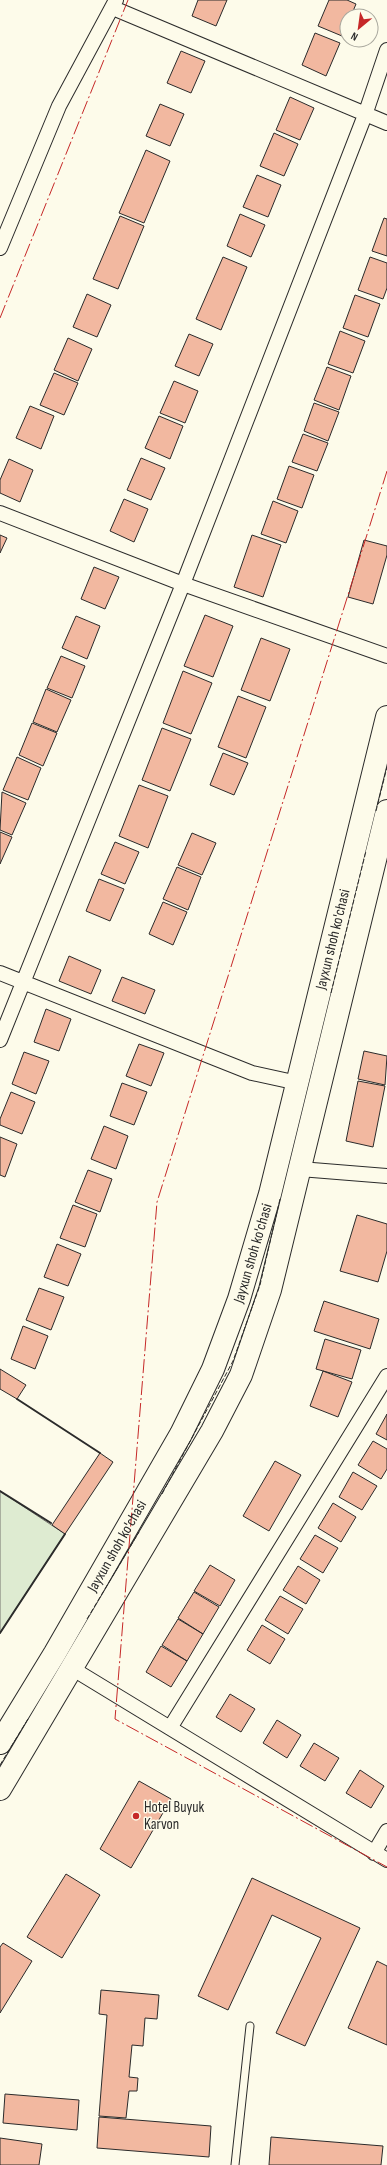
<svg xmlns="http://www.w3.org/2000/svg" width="387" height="2165" viewBox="0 0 387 2165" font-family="'Sofia Sans Condensed',sans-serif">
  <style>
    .green { fill: #deebd1; stroke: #74746e }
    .building { fill: #f2b8a0; stroke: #2b2b2b }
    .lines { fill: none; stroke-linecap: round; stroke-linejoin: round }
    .lane-casing { stroke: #2b2b2b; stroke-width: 9 }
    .street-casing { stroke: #2b2b2b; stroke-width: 16 }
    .highway-casing { stroke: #2b2b2b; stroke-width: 24 }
    .lane { stroke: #fdfbea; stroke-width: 7 }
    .street { stroke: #fdfbea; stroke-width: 14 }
    .highway { stroke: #fdfbea; stroke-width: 22 }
    .fence { stroke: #2b2b2b; stroke-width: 1; stroke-dasharray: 5 2; stroke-linecap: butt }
    .wall { stroke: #2b2b2b; stroke-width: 2 }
    .power { stroke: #c62828; stroke-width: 1; stroke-dasharray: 14 3 2 3; stroke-linecap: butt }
    .poi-dot { fill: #c62828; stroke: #fdfbea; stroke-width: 1.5 }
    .labels { text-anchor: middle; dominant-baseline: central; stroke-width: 3; stroke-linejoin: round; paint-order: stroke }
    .street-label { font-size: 15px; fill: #2b2b2b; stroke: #fdfbea }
    .poi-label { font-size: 15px; fill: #2b2b2b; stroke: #fdfbea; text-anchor: start }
  </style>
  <rect width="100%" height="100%" fill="#fdfbea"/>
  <path class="green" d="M0 1491 65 1534 0 1633Z"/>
  <path class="building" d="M198 0H227L216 26 192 16Z
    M329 0H347L356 4 351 16H347V24L342 36 318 26Z
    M315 33 340 43 326 76 302 65Z
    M181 51 205 61 191 93 167 83Z
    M290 97 314 108 300 140 276 130Z
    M160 104 184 114 170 146 146 136Z
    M274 133 298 144 284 176 260 166Z
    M146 150 170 161 144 223 119 213Z
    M257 175 281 185 268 217 243 207Z
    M240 214 265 225 251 257 227 246Z
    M120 216 144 226 118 289 93 279Z
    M384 218 387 219V256L372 251Z
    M223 257 247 267 221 330 196 319Z
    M370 257 387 263V288L383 299 358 290Z
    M87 294 111 305 97 337 73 327Z
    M355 295 380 304 368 337 343 328Z
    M340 331 365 341 353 373 328 364Z
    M189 334 213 344 199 376 175 366Z
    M68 338 92 349 78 381 54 370Z
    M327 367 351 376 339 410 314 400Z
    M54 373 78 383 64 415 40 405Z
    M174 381 198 391 185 423 160 413Z
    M314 403 339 412 328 441 304 431Z
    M30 406 54 416 41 449 16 438Z
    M159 416 183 426 170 459 145 448Z
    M303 434 328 443 317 471 292 462Z
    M141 458 165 468 151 500 127 490Z
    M9 459 33 470 20 502 0 493V480Z
    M289 466 314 475 302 508 277 499Z
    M124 499 148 509 134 542 110 531Z
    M273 501 298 511 286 543 261 534Z
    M0 535 7 538 0 553Z
    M252 535 281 545 263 597 234 587Z
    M364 540 387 546V555L373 604 348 597Z
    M94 567 119 577 105 609 81 599Z
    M205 615 233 626 213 677 184 666Z
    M76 616 100 626 87 659 62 648Z
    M261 638 290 649 270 701 241 690Z
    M61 656 85 666 72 698 47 688Z
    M183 671 212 683 191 734 163 723Z
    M46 689 71 700 57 732 33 722Z
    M238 696 266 707 246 758 218 747Z
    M32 723 57 733 43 766 19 755Z
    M162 728 191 739 170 791 142 780Z
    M223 753 248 763 234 795 210 785Z
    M17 757 41 768 28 800 3 790Z
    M139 785 168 796 148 848 119 836Z
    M2 792 26 803 12 835 0 830Z
    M0 832 12 837 0 864Z
    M192 833 216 843 202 875 178 865Z
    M115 842 139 852 125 884 101 874Z
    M177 867 201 877 188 910 163 899Z
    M99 879 124 889 110 921 86 911Z
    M163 902 187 912 173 945 149 934Z
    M69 956 101 970 91 994 59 981Z
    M122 977 155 990 145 1014 112 1001Z
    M46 1009 71 1019 59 1051 34 1042Z
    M139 1044 164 1053 151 1086 126 1076Z
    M364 1051 387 1056 385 1085 358 1079Z
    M24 1052 49 1061 36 1094 12 1084Z
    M358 1081 385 1086 373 1147 346 1141Z
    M122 1083 147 1092 134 1125 110 1116Z
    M11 1092 35 1102 22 1134 0 1125V1119Z
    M104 1126 128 1136 116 1169 91 1159Z
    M0 1137 17 1144 5 1177 0 1175Z
    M88 1170 112 1179 100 1212 75 1202Z
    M73 1205 97 1214 85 1247 60 1238Z
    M357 1215 387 1224V1251L378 1282 340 1271Z
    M57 1244 81 1254 68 1286 44 1277Z
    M39 1288 64 1297 51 1330 26 1320Z
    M324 1301 379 1319 370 1349 314 1331Z
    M23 1326 48 1336 35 1369 11 1359Z
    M325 1339 361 1350 352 1379 316 1369Z
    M0 1369 26 1385 17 1399 0 1389Z
    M323 1371 352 1382 338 1417 310 1406Z
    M387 1414V1440L376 1434Z
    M373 1441 387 1449V1469L381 1479 358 1465Z
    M100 1453 113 1462 65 1534 52 1525Z
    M275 1461 301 1475 269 1531 243 1516Z
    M353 1472 377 1486 362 1510 339 1497Z
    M333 1503 356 1517 341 1542 318 1528Z
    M315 1535 338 1548 323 1573 300 1559Z
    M210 1565 235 1580 220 1606 194 1591Z
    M298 1566 320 1580 306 1604 283 1590Z
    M194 1592 219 1607 203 1634 178 1618Z
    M280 1596 303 1609 288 1634 265 1620Z
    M178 1619 203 1634 187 1661 162 1645Z
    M262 1625 285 1639 270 1664 247 1650Z
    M161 1646 187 1661 171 1687 146 1672Z
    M230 1694 255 1709 241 1732 216 1717Z
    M277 1720 301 1735 287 1758 263 1743Z
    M314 1743 339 1758 325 1781 300 1766Z
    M360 1770 384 1786 371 1808 346 1793Z
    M139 1781 171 1799 131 1868 100 1849Z
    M66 1874 100 1895 62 1958 27 1937Z
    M252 1878 360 1928 305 2046 276 2033 321 1938 272 1915 228 2010 198 1996Z
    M3 1943 32 1961 0 2013V1947Z
    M377 1961 387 1966V2045L348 2028Z
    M101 1990 159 1995 157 2019 145 2018 143 2046 132 2045 129 2077 138 2078 137 2091H129L126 2118 99 2116 107 2015 99 2014Z
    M5 2094 79 2100 77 2130 3 2123Z
    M99 2117 211 2126 209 2157 97 2148Z
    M271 2137 383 2146 381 2165H269Z
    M0 2138 42 2144 39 2165H0Z"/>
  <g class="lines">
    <g class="lane-casing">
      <path id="lane" d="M235 2165 250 2026"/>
    </g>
    <g class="street-casing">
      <path id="street" d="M113 8 387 123
        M0 248 59 106 116 0
        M0 513 183 584 387 656
        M0 973 252 1073 298 1083
        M0 1040 183 584 365 115 387 50
        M300 1169 387 1176
        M73 1669 387 1860
        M170 1728 387 1376
        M374 1853 387 1831"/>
    </g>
    <g class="highway-casing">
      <g id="highway">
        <path id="s1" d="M0 1743 55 1653 181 1434 213 1369 239 1299 270 1194 387 717"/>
        <path d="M0 1789 212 1431 241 1375 270 1290 387 811"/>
      </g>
    </g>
    <use href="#lane" class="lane"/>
    <use href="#street" class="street"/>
    <use href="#highway" class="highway"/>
    <path class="fence" d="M376 811 387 767
      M331 993 366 851
      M162 1494 233 1361 260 1285 280 1199
      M87 1619 139 1532
      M0 1765 28 1719"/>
    <path class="wall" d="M17 1399 100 1453
      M0 1491 51 1523
      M0 1633 65 1534"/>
    <path class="power" d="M0 318 128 0
      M387 471 157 1202 115 1719 387 1867"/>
  </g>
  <circle class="poi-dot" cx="136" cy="1816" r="4"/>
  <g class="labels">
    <g class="street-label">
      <text stroke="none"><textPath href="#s1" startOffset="877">Jayxun shoh ko'chasi</textPath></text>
      <text stroke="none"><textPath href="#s1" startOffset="553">Jayxun shoh ko'chasi</textPath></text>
      <text stroke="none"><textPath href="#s1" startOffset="229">Jayxun shoh ko'chasi</textPath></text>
    </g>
    <g class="poi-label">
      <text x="144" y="1807">Hotel Buyuk<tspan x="144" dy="17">Karvon</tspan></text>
    </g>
  </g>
  <g transform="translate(359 28) rotate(209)"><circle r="19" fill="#fdfbea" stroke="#a9a89e"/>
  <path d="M0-3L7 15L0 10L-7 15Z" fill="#c62828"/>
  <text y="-6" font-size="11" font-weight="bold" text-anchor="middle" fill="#2b2b2b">N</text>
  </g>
</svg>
